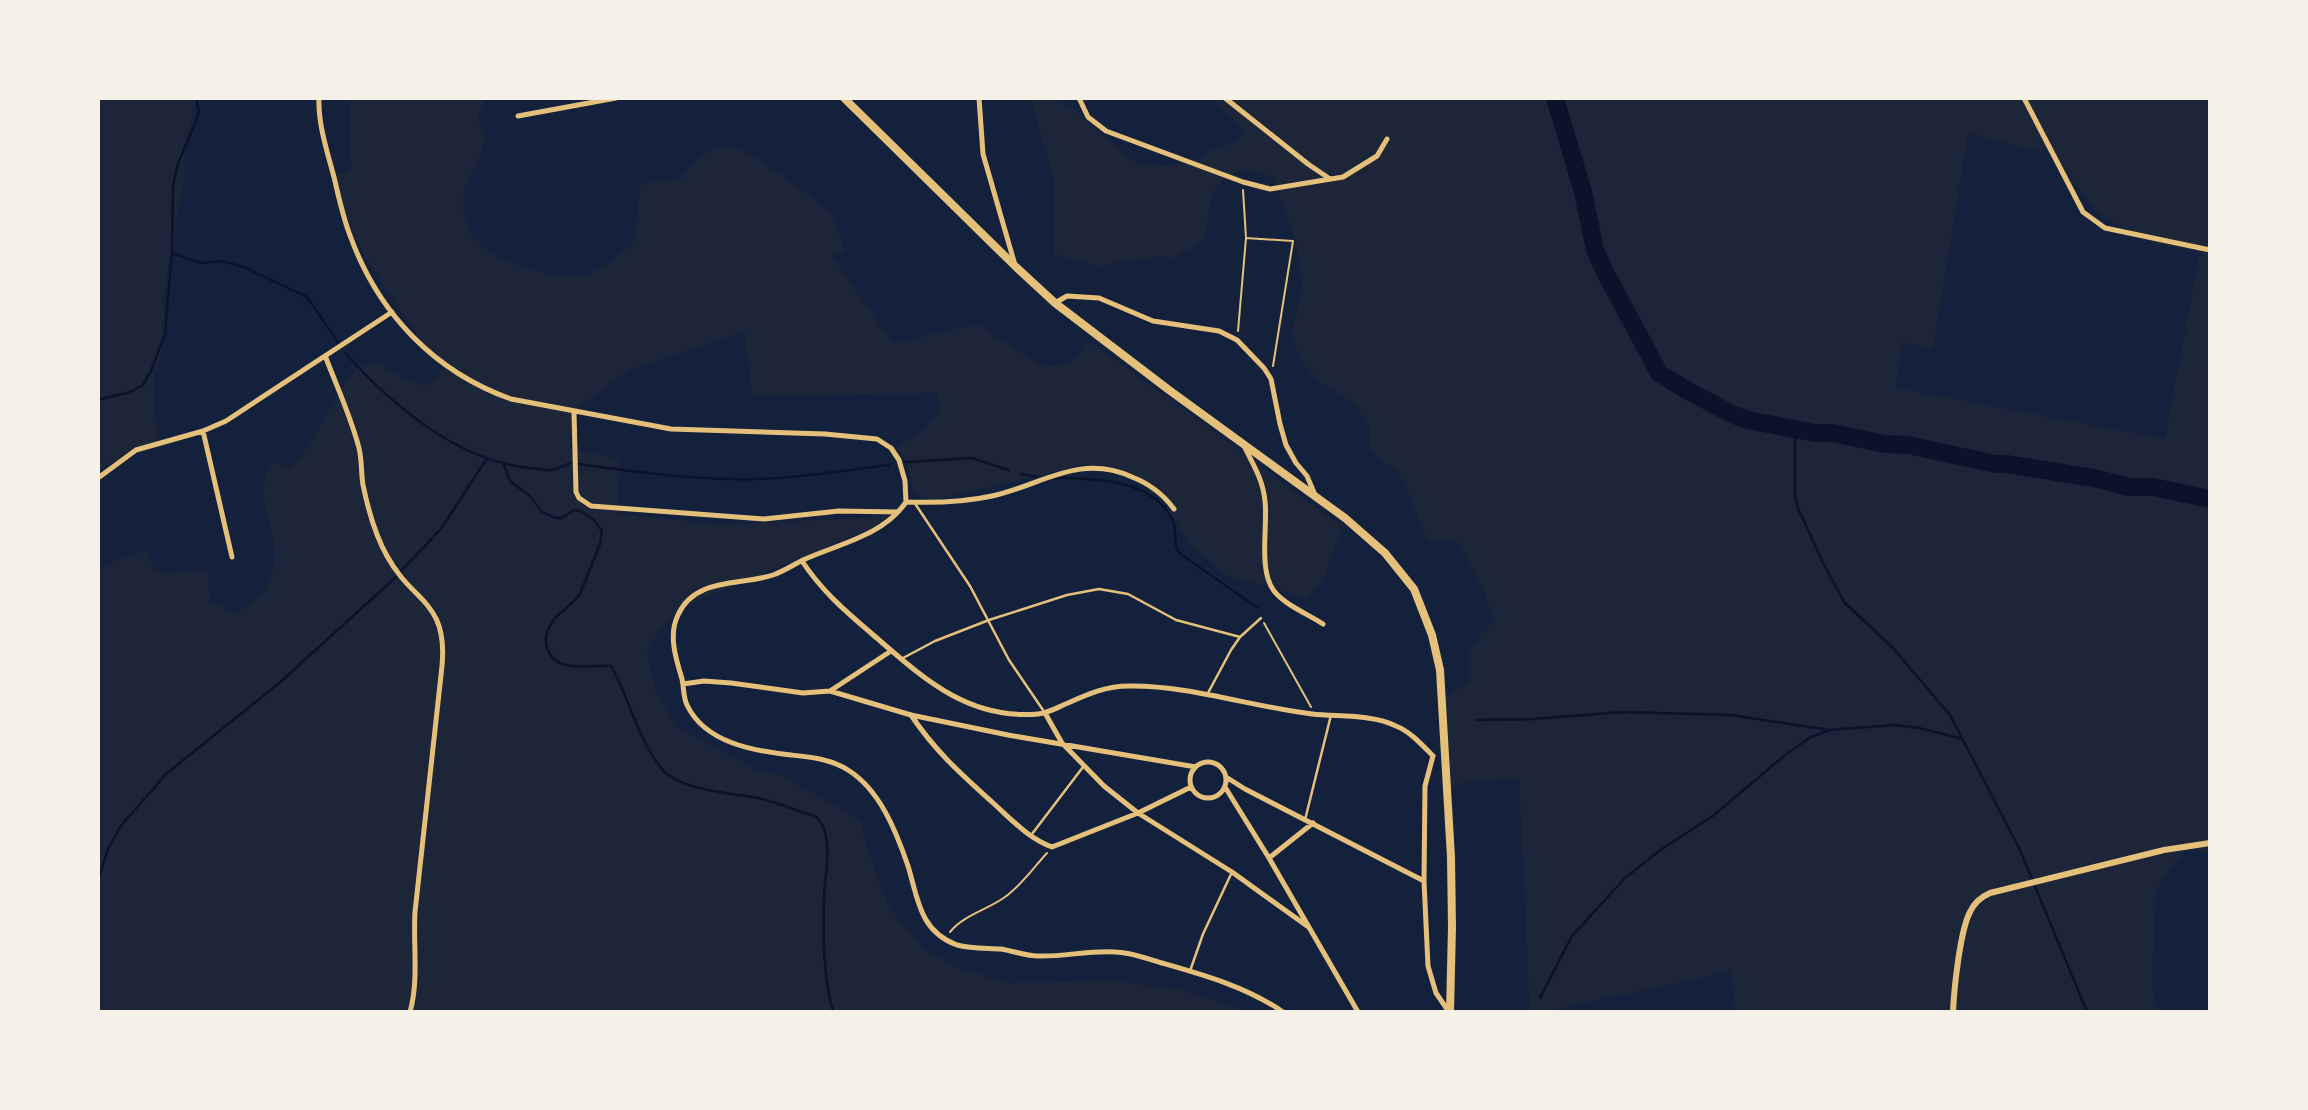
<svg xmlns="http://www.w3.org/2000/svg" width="2308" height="1110" viewBox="0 0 2308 1110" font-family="Lato,sans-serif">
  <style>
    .green { fill: #1d2539; fill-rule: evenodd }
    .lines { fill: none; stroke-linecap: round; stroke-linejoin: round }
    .stream { stroke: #0b132b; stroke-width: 2.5 }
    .river { stroke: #0b132b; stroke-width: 18 }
    .path { stroke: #e5c07b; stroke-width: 2 }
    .service { stroke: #e5c07b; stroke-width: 2.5 }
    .minor { stroke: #e5c07b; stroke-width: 5 }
    .tertiary { stroke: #e5c07b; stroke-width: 6 }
    .primary { stroke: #e5c07b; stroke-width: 8 }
  </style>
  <rect width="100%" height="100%" fill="#14213d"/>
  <path class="green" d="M98 98H197L185 147 184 178 163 297 164 324 160 355 153 379 154 414 160 440 131 451 98 471Z
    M350 98H487L477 118 486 138 479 159 464 189C462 203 463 219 470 232 486 260 547 278 577 276 598 274 618 256 634 243L641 184 681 179C692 164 713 141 734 146 745 149 819 201 828 211 836 221 840 240 845 252L832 256 893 344 980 323 991 334 1043 366H1061L1079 355 1087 340 1174 402 1342 527 1323 580 1307 598 1226 575 1189 544 1160 496 1130 478 1105 467 1084 465 934 500 914 494 907 464 897 448 924 429 940 410 937 393 753 396 744 331 631 369 577 409 574 414 570 449 620 459 618 514 724 525 891 516 872 528 688 605 660 629 647 649 654 687 677 727 757 770 781 775 860 820 868 851 889 908 925 950 953 966 1007 983 1112 981 1172 988 1224 1002 1242 1012H98V570L112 562 144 551 148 554 154 568 165 574 192 569 207 570 210 602 221 605 236 614C243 606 254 602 261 594 297 551 249 510 269 465L276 463 289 468C317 451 341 364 371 362 382 361 391 373 400 377 409 380 418 384 426 386L450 364C444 360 436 358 430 354 422 349 418 335 412 327 376 276 349 239 335 176L349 172 351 168Z
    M1031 98H1051L1078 113 1136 164 1168 166 1202 158 1209 151 1237 141 1244 131 1212 98H2210V854L2189 849 2176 861 2156 890 2152 982 2157 1012H1736L1730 972 1541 1012H1530L1519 778 1450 784 1446 696 1469 681 1468 654 1482 634 1494 622 1483 589 1457 541H1427L1408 490 1397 471 1380 460 1369 447 1370 427 1360 411 1343 395 1320 383 1301 360 1291 335 1297 314 1302 285 1297 245 1274 181 1259 171 1243 169 1226 177 1213 191 1204 239 1173 259 1161 256 1097 266 1054 254 1053 178ZM1968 133 2044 153 2037 139 2100 215 2158 245 2196 251 2206 256H2199L2165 439 1896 388 1902 342 1933 349Z"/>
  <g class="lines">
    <path class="stream" d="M172 253 200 263 223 261 246 268 307 297 340 345
      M345 353C392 405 457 460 529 468 535 468 544 471 550 470 557 469 564 465 571 463
      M98 400 130 392 143 385 151 371 165 334 172 251 173 187 178 163 197 119 199 111 196 98
      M1795 428V497L1798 508 1822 561 1844 602 1892 647 1950 715 2020 850 2087 1012
      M906 462 972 458 1009 470
      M579 464C629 471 679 478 729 479 782 481 837 471 889 465
      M504 465 510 481 530 496 542 512 556 518H562L574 510 580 511 594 520 602 531 600 544 580 594C572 605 560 611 552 622 547 630 544 639 547 648 556 675 589 664 611 666 630 699 637 738 661 768 681 792 734 793 763 799 781 804 798 811 815 816 824 824 826 833 827 845 829 863 824 881 824 899 823 937 823 975 833 1012
      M1021 474 1037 477
      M1054 478C1094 478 1154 479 1173 521 1178 532 1172 543 1179 553L1258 608
      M400 572 441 529 487 458
      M1477 720 1533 719 1623 712 1730 715 1829 730 1895 725 1919 728 1963 739
      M98 880 108 849 120 827 166 774 278 684 396 577
      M1540 998 1572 936 1626 877 1662 849 1714 815 1785 755 1811 737 1827 731"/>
    <path class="river" d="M1555 98 1583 192 1595 250 1605 272 1659 373 1690 392 1734 415 1748 420 1815 433H1832L1885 444 1908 445 1996 464H2006L2094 478 2129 487H2153L2210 499"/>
    <path class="path" d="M1246 238 1293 241 1273 366
      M1238 331 1246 238 1243 190
      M1264 623 1311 707
      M950 932C964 915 987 910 1005 897 1021 886 1034 867 1047 853"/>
    <path class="service" d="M914 502 970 586 1009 660 1045 713
      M903 658 935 641 989 620 1067 595 1099 589 1128 594 1176 620 1240 637
      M1208 693 1231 650 1240 637 1261 618
      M1305 820 1331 715
      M1032 834 1083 767
      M1190 971 1203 934 1232 872"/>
    <path class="minor" d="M319 98C318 124 327 151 334 177 339 198 343 218 351 238 379 314 435 372 511 399L671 429 825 434 877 439 891 448 899 460 905 481 906 502
      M979 98 983 154 1015 265
      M1079 98 1088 117 1106 131 1243 182 1270 189 1343 177 1377 156 1387 139
      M1225 98 1308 164 1330 179
      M2024 98 2083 212 2105 228 2210 250
      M518 116 616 98
      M1055 303 1067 296 1099 298 1153 321 1219 331 1237 340 1264 368 1271 379 1280 424 1286 445 1296 463 1307 476 1315 495
      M326 358C337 387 351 417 359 448 362 460 361 473 363 485 368 509 375 535 387 556 413 604 448 600 442 666L415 912C413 945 419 980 410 1012
      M574 412 576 492 579 498 591 506 764 519 839 511 898 512
      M203 431 232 557
      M1244 446C1253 464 1263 480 1265 501 1268 526 1258 570 1274 591 1285 605 1308 614 1323 624
      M98 478 136 450 203 431 226 421 392 312
      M906 502C883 536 838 544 803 560 793 565 784 571 773 575 740 586 695 577 678 615 668 635 676 659 682 679 684 687 683 697 687 705 705 743 754 751 791 755 810 757 831 759 848 770 880 790 896 831 908 866 918 898 919 931 957 945 971 949 987 948 1001 949 1013 951 1026 956 1038 956 1064 957 1089 950 1115 952 1131 952 1147 959 1162 963 1204 975 1247 987 1283 1012
      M906 502C933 503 965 502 992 496 1042 485 1079 453 1132 477 1150 484 1163 494 1174 509
      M802 561C821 590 845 611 871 633 921 676 966 720 1038 714 1049 713 1058 707 1068 703 1088 694 1106 686 1129 686 1188 685 1253 707 1312 714 1339 717 1372 714 1396 726 1411 732 1422 745 1433 756
      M683 684 704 681 731 683 803 693 830 691 911 715 1008 735 1196 767
      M830 691 891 651
      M1045 713 1062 743 1104 786 1138 813 1232 872 1307 926
      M911 715C935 751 961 774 992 802 1011 819 1028 838 1052 847L1138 813 1191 787
      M1433 756 1425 786 1424 881 1428 966 1436 993 1449 1012
      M1190 780a18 18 0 1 1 36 0a18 18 0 1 1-36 0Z
      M1226 777 1245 789 1424 881
      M1225 787 1269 858 1358 1012
      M1269 858 1313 823"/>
    <path class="tertiary" d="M1953 1012C1954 989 1960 931 1970 912 1974 903 1981 897 1990 893L2164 850 2210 843"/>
    <path class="primary" d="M844 98 1016 267 1055 303 1169 390 1345 518 1385 553 1414 589 1432 635 1440 670 1451 857 1452 927 1450 1012"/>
  </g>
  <rect width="2308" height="1110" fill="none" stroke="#f6f1e7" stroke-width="200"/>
</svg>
